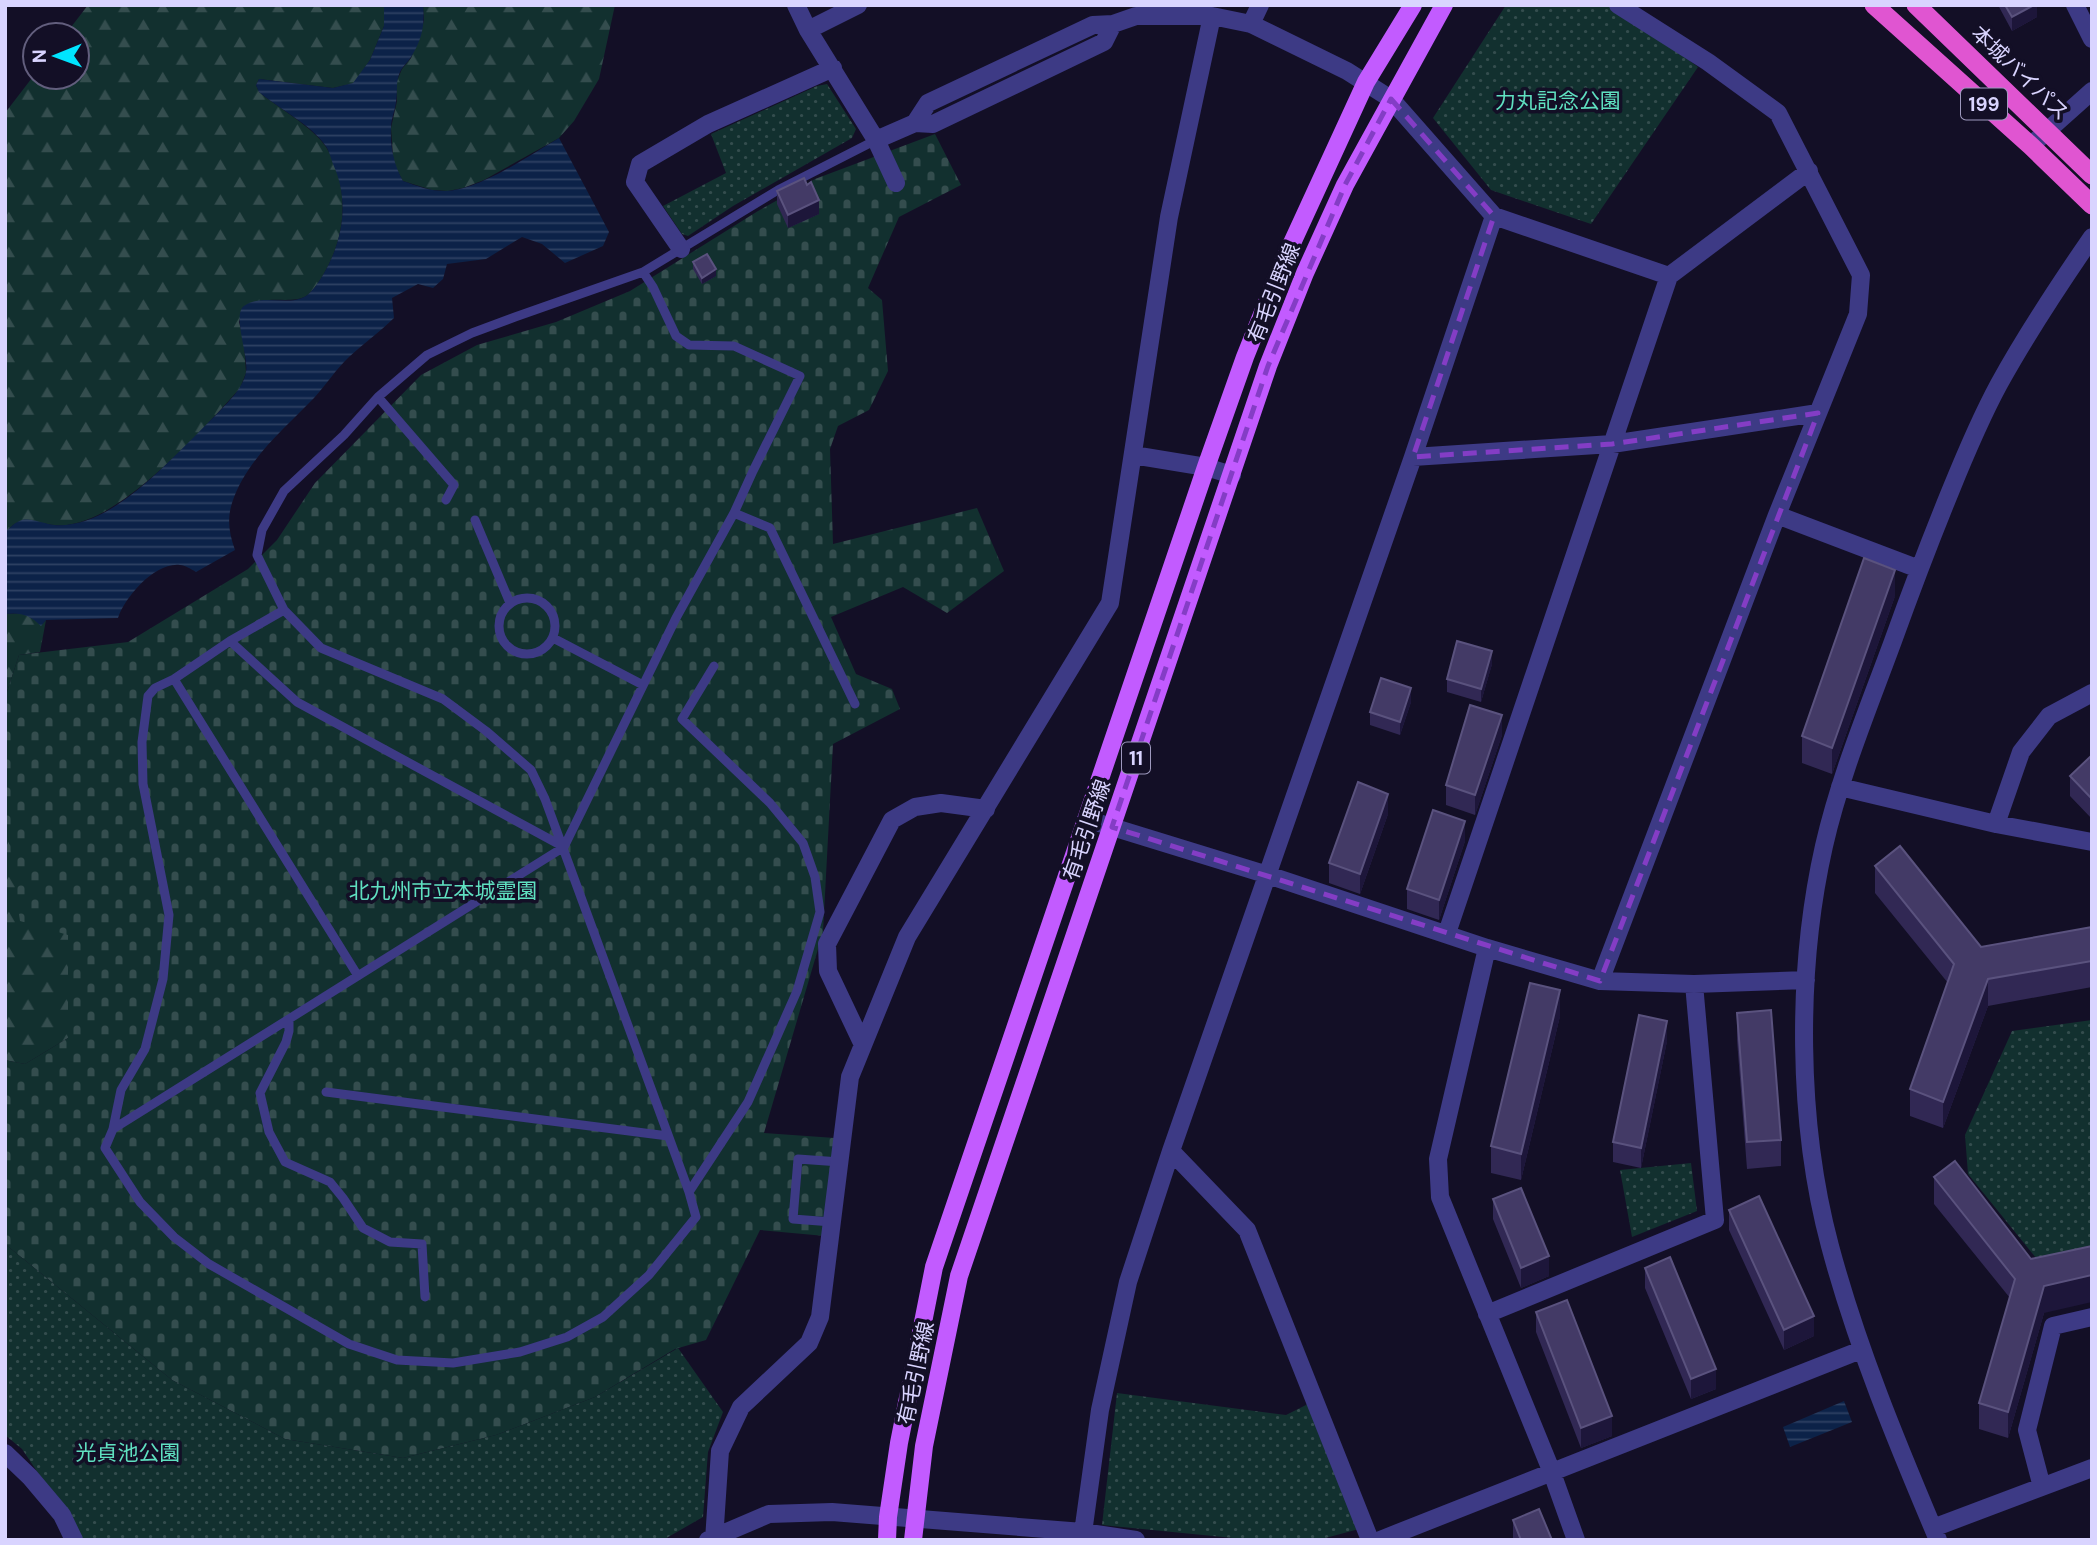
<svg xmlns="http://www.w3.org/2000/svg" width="2097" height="1545" viewBox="0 0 2097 1545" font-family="'DM Sans','Noto Sans JP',sans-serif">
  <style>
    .forest { fill: url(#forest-firs) }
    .cemetery { fill: url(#cemetery-stones) }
    .park { fill: url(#park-dots) }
    .water { fill: url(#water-rules) }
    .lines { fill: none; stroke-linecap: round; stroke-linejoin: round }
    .service { stroke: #3d3a85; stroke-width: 9 }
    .minor { stroke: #3d3a85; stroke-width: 18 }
    .primary { stroke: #c25bff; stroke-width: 18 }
    .trunk { stroke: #e055d1; stroke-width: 19 }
    .wall { fill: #312854 }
    .shaded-wall { fill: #1d163a }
    .building { fill: #433a66; stroke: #5a527e; stroke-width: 2 }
    .marked { fill: none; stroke: #843dc5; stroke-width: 5; stroke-dasharray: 14 9; stroke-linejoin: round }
    .labels { text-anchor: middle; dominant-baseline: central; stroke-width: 7; stroke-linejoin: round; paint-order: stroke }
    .shield { fill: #130f26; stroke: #9e99be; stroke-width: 2 }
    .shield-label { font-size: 19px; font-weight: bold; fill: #d9d4ff }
    .street-label { font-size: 21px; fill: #d9d4ff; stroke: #130f26 }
    .park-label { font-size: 21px; fill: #5fe0c0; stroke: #130f26 }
  </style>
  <defs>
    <pattern id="forest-firs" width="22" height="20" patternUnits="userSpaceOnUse" patternTransform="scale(1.75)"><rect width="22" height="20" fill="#12302f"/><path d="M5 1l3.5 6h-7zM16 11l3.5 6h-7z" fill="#344d4e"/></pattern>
    <pattern id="cemetery-stones" width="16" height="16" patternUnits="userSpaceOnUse" patternTransform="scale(1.75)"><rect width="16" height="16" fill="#12302f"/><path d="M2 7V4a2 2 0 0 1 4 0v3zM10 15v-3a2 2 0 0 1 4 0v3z" fill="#344d4e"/></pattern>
    <pattern id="park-dots" width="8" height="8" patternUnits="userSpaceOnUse" patternTransform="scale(1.75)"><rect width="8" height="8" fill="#12302f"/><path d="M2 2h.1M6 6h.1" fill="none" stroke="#344d4e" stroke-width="1.8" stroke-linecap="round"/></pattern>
    <pattern id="water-rules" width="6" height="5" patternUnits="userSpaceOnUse" patternTransform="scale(1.75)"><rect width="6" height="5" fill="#0c2248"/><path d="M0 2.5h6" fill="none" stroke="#2f4163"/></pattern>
  </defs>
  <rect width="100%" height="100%" fill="#130f26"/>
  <path class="forest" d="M88 5H384V26L370 60 354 83 333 88 259 79 256 85 259 92C277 107 314 128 326 147 350 187 347 235 323 275 319 282 313 291 306 296 296 302 280 299 269 300 259 300 251 303 243 307L239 322 244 342 246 373 240 388C205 428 135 503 86 520 76 524 65 526 55 525 43 524 30 518 18 522 13 524 9 529 5 532V113L35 74V77H77V35H65Z
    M423 5H615L599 79 574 121 559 138 484 180 463 188 448 191 432 190 403 181 396 168 393 156 391 128 397 101 396 83 402 69 411 58 424 21Z
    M24 613 32 617 41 625 46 620 40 652 19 655 5 698V614Z
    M5 815 9 833 68 935V1038L25 1064 5 1060Z"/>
  <path class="cemetery" d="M935 134 961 185 899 217 868 288 882 300 888 371 869 410 838 426 830 449 833 544 977 508 1004 571 947 613 903 587 831 617 856 674 892 689 900 709 833 744 823 932 764 1133 835 1138 825 1236 760 1230 706 1340 675 1349 595 1397 496 1435 403 1458 285 1439 172 1380 5 1244V1060L25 1064 68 1038V935L20 921 5 815V698L19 655 128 642 248 569 277 540 315 483 421 375 477 345 556 322 630 291 758 211 815 179Z"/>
  <path class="park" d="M1506 5H1613L1698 67 1591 224 1491 190 1433 118Z
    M827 84 856 129 852 138 733 206 688 236 682 234 663 206 726 173 711 134 817 86Z
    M2092 1020V1251L2040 1263 1968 1174 1965 1135 2012 1031Z
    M1691 1163 1697 1211 1632 1237 1620 1170Z
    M5 1244 172 1380 285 1439 403 1458 496 1435 595 1397 678 1348 723 1412 708 1452 703 1517 663 1540H83L22 1449 5 1435Z
    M1117 1393 1286 1415 1310 1403 1359 1529 1318 1540H1253L1102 1525Z"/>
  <path class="water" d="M384 5H423C425 25 422 40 411 57 408 62 404 65 401 70 395 81 398 90 396 102 395 111 391 119 391 128 390 147 394 165 403 181 417 186 430 191 445 191 478 191 530 155 559 138L609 232 603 246 565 263 542 244 522 237 486 259 447 264 443 279 433 288 418 284 392 298 394 318C380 332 364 343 349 357 336 369 326 385 314 398 284 429 246 460 232 503 227 519 229 534 235 550L196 572C191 569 185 565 180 565 155 562 125 597 118 618L46 620 41 626C30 615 21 612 5 614V532C10 528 15 522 22 520 32 518 44 524 54 525 64 526 75 524 85 521 130 507 182 448 216 415 227 403 243 389 246 372 249 357 232 314 244 306 262 293 288 307 306 296 313 291 318 283 323 275 343 241 350 201 333 164 331 158 329 150 325 145 310 124 278 108 259 92L256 85 259 79 333 88 353 83 370 60 384 26Z
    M1844 1401 1852 1422 1790 1447 1783 1427Z"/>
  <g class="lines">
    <path class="service" d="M378 397 454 485 446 500
      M734 513 770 528 855 704
      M475 520 510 603
      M499 626a28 28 0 1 1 56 0a28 28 0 1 1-56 0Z
      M553 638 643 685
      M230 641 297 702 564 847
      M174 679 230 641 284 610
      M358 976 174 679 155 688 148 696 142 742 143 784 169 915 163 979 145 1049 121 1090 113 1129 105 1148 140 1202 174 1237 209 1264 349 1344 397 1360 453 1363 520 1352 567 1337 603 1317 649 1275 696 1217 689 1192 545 799 531 770 486 731 443 699 321 648 284 610 257 555 262 530 284 491 344 435 378 397 427 355 472 333 515 317 643 272 778 190 876 140
      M289 1019V1031L286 1042 260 1093 269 1132 285 1162 330 1182 343 1198 363 1228 390 1242 422 1244 425 1297
      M326 1092 668 1136
      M113 1129 564 847 676 618 734 513 753 471 800 376 734 346 689 345 676 336 653 287 643 272
      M689 1192 748 1102 797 991 820 912 815 877 803 843 770 803 682 719 714 666
      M832 1222 793 1219 798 1159 840 1162"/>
    <path class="minor" d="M796 5 808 30 876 140 896 183
      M2075 5 2092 39
      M1251 24 1260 5
      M808 30 858 5
      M915 123 928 103 1093 25 1113 24 1136 16H1212L1251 24 1347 71 1391 99 1494 216 1669 276
      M876 140 915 123 933 124 1104 42 1113 24
      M2037 140 2092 91
      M681 249 635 182 640 164 708 124 833 68
      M1133 455 1206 467 1232 475
      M1413 457 1612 444 1818 413
      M1777 515 1919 569
      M1840 787 1996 824 2092 842
      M1086 819 1268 875 1487 948 1600 981 1694 984 1806 980
      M1996 824 2021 752 2049 716 2092 693
      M1447 933 1669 276 1809 171
      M1487 948 1438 1159 1440 1197 1551 1470 1576 1540
      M1600 981 1777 515 1858 314 1861 275 1778 113 1708 62 1618 5
      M863 1045 828 971 827 944 892 820 915 807 941 803 986 809
      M1171 1151 1247 1230 1370 1540
      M1487 1314 1715 1220 1694 984
      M5 1453 30 1477 62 1515 74 1540
      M2042 1487 2027 1430 2053 1326 2092 1317
      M1933 1528 2092 1468
      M708 1540 769 1514 832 1512 1083 1532 1136 1540
      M714 1540 720 1451 741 1407 809 1343 820 1317 850 1077 907 937 1110 603 1169 217 1212 16
      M1082 1540 1100 1410 1128 1282 1171 1151 1413 457 1494 216
      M1380 1540 1861 1350
      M1938 1540C1897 1443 1857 1347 1830 1246 1797 1123 1796 970 1824 846 1840 776 1868 709 1893 641 1911 591 1930 541 1950 492 1965 455 1980 419 1999 384 2027 333 2059 285 2092 237"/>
    <path class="primary" d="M887 1540 888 1517 899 1443 934 1267 1206 467 1245 357 1281 267 1366 82 1413 5
      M913 1540 924 1446 959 1276 1268 366 1305 273 1345 185 1444 5"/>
    <path class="trunk" d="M1874 5 2031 146 2092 205
      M1916 5 2092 175"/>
  </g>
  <path class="wall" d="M1998 5H2037V17L2012 31Z
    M777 191 819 214 788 228 777 204Z
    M693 262 716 276 702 284 693 269Z
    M1895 596 1832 774 1802 763V736Z
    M1492 664 1481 702 1447 692V679Z
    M1411 702 1400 735 1370 725V712Z
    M1502 735 1475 815 1446 805V785Z
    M2092 755V819L2070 796V776Z
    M1388 814 1360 894 1329 883V863Z
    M1465 841 1439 920 1407 909V889Z
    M1875 866 1981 947 2092 927V987L1988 1006 1943 1128 1910 1116V1089L1948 983 1875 893Z
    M1737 1013 1781 1140V1166L1747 1169 1737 1040Z
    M1560 1016 1521 1180 1491 1173V1146Z
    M1667 1041 1641 1168 1613 1162V1142Z
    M1934 1177 2044 1313 2008 1438 1979 1429V1403L2010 1298 1934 1204Z
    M1493 1199 1549 1276 1521 1288 1493 1219Z
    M1729 1210 1814 1336 1784 1350 1729 1230Z
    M1645 1268 1716 1389 1691 1399 1645 1288Z
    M1536 1312 1612 1436 1581 1448 1536 1332Z
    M1513 1520 1552 1540H1513Z"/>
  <path class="shaded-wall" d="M2034 5H2037V17L2012 31V17Z
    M819 200V214L788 228V215Z
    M716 269V276L702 284V278Z
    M1895 570V596L1832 774V748Z
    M1492 651V664L1481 702V689Z
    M1411 688V702L1400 735V722Z
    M1502 715V735L1475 815V795Z
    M1388 794V814L1360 894V874Z
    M1465 821V841L1439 920V900Z
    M1988 979V1006L1943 1128V1102Z
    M1560 990V1016L1521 1180V1154Z
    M1667 1021V1041L1641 1168V1148Z
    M1549 1256V1276L1521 1288V1268Z
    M2092 1275V1302L2044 1313 2008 1438V1412L2044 1286Z
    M1814 1316V1336L1784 1350V1330Z
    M1716 1369V1389L1691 1399V1379Z
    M1612 1416V1436L1581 1448V1428Z"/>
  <path class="building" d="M2005 5H2034L2012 17Z
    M804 178 807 185 811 182 819 200 788 215 777 191Z
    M707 254 716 269 702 278 693 262Z
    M1864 558 1895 570 1832 748 1802 736Z
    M1457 641 1492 651 1481 689 1447 679Z
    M1381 678 1411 688 1400 722 1370 712Z
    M1470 705 1502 715 1475 795 1446 785Z
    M2092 755V799L2070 776Z
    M1358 782 1388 794 1360 874 1329 863Z
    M1433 810 1465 821 1439 900 1407 889Z
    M1900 846 1981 947 2092 927V961L1988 979 1943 1102 1910 1089 1954 964 1875 866Z
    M1530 983 1560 990 1521 1154 1491 1146Z
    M1771 1010 1781 1140 1747 1142 1737 1013Z
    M1639 1015 1667 1021 1641 1148 1613 1142Z
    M1955 1161 2031 1259 2092 1246V1275L2044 1286 2008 1412 1979 1403 2015 1279 1934 1177Z
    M1521 1188 1549 1256 1521 1268 1493 1199Z
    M1759 1196 1814 1316 1784 1330 1729 1210Z
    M1670 1257 1716 1369 1691 1379 1645 1268Z
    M1567 1300 1612 1416 1581 1428 1536 1312Z
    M1539 1509 1552 1540H1521L1513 1520Z"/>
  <path class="marked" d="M1391 99 1494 216 1413 457 1612 444 1818 413 1600 981 1112 827 1268 366 1345 185Z"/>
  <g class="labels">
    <g class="shield">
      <rect x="1961" y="88.5" width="46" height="31" rx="5"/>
      <rect x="1122" y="742.5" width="28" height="31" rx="5"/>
    </g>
    <g class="shield-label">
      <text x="1984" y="104">199</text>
      <text x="1136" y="758">11</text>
    </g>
    <g class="street-label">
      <text transform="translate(2020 73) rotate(44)">本城バイパス</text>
      <text transform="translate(1274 293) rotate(-68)">有毛引野線</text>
      <text transform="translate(1087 830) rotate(-71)">有毛引野線</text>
      <text transform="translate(916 1373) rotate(-78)">有毛引野線</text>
    </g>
    <g class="park-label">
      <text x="1558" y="101">力丸記念公園</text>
      <text x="443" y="891">北九州市立本城霊園</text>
      <text x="128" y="1453">光貞池公園</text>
    </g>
  </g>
  <rect width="2097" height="1545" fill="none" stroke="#d9d4ff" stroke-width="14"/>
  <g transform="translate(56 56) rotate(269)"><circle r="33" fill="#130f26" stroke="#625e7d" stroke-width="2"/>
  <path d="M0-5L12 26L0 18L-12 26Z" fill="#00e5ff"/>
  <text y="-10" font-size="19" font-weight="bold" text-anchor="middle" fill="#d9d4ff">N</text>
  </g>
</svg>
